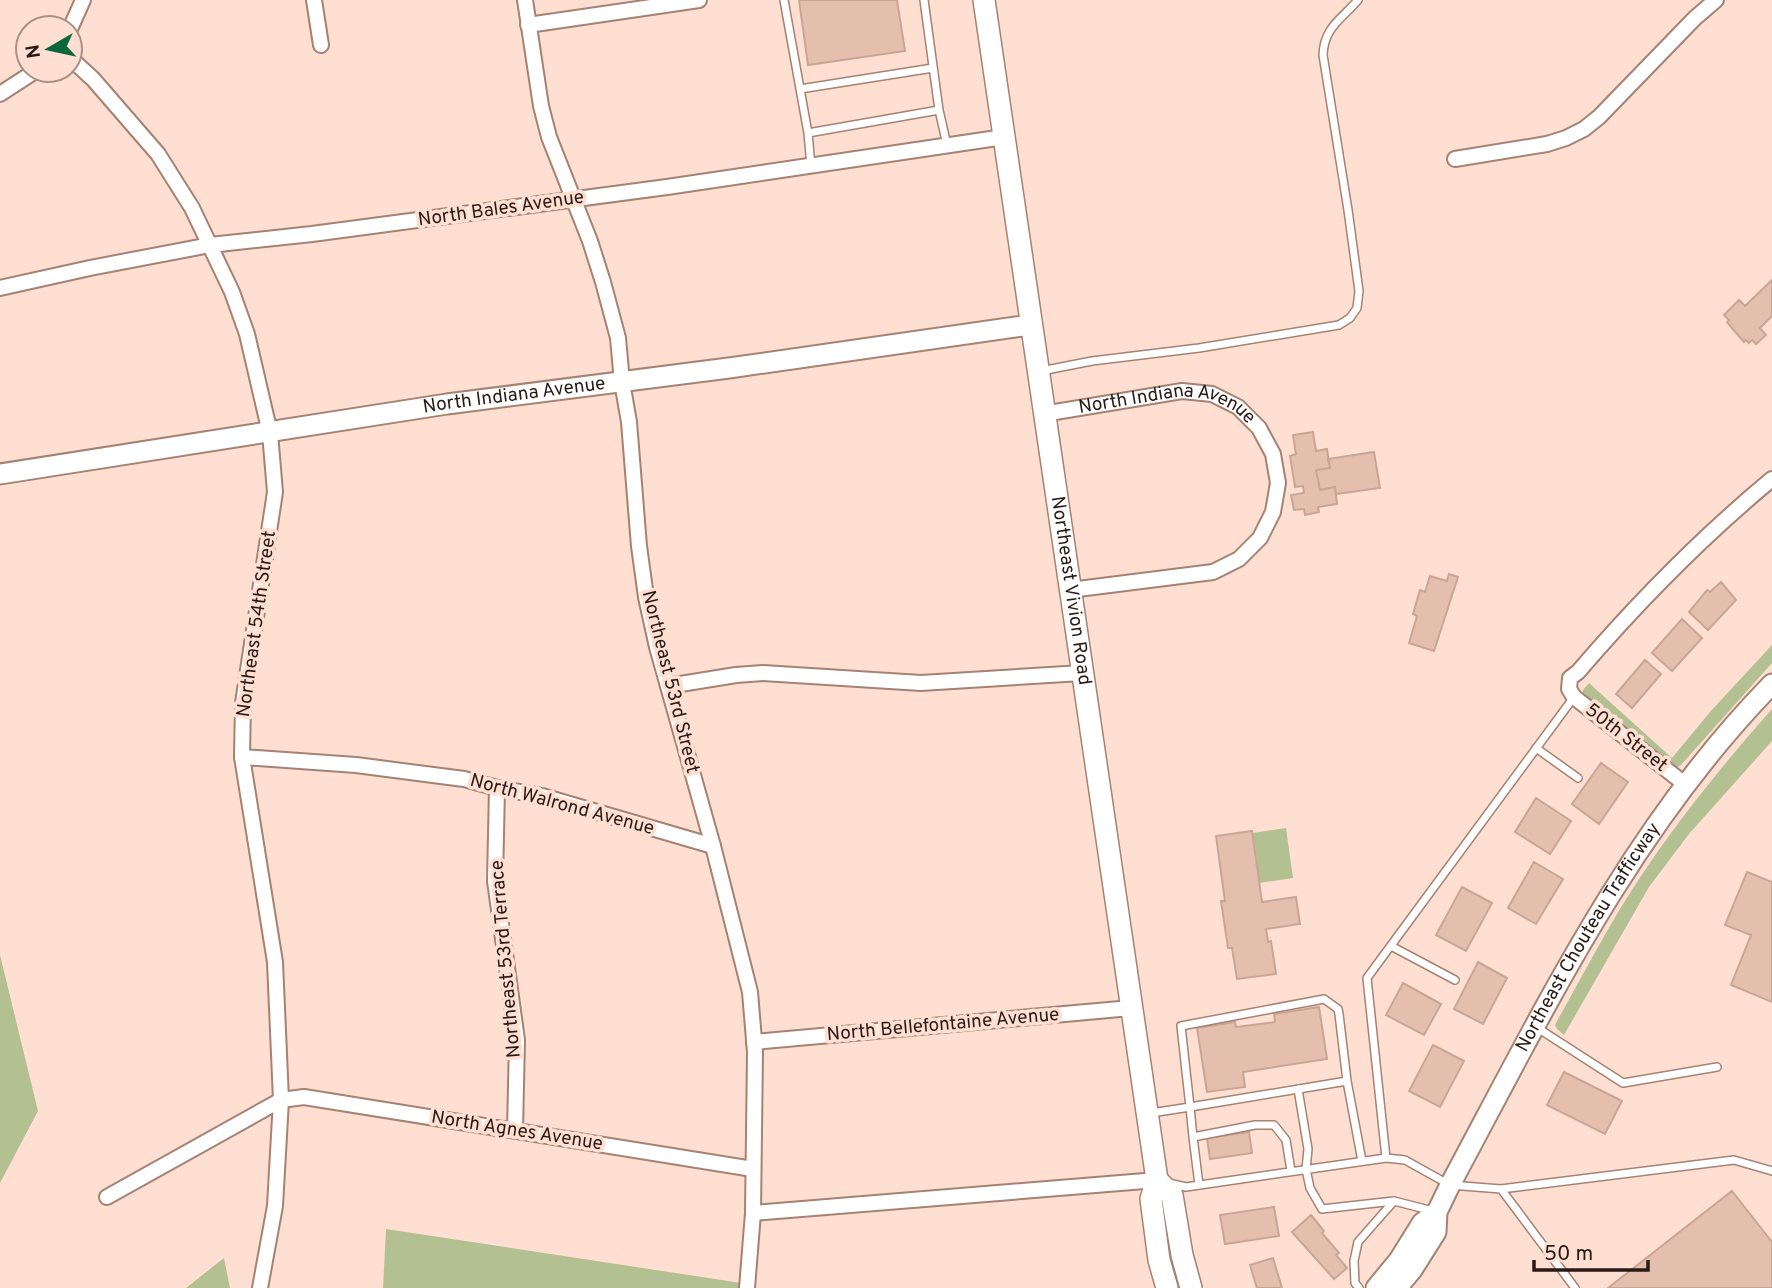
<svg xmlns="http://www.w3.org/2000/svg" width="1772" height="1288" viewBox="0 0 1772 1288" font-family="Overpass,sans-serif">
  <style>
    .green { fill: #b3c091 }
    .building { fill: #e5bfae; stroke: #caa595; stroke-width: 2 }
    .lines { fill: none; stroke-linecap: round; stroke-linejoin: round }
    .lane-casing { stroke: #a58272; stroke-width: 10 }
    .street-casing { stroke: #a58272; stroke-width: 18 }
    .secondary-casing { stroke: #a58272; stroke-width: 23 }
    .primary-casing { stroke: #a58272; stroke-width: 24 }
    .lane { stroke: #fff; stroke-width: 7 }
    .street { stroke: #fff; stroke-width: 14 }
    .secondary { stroke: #fff; stroke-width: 19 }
    .primary { stroke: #fff; stroke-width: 21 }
    .labels { text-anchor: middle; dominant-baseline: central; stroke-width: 7; stroke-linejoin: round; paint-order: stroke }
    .street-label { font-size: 19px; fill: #281b15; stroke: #ffdfd2 }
  </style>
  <rect width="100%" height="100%" fill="#ffdfd2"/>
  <path class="green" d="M1772 645V663L1680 766 1673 768 1586 700 1583 694V690L1589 683 1672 758 1710 712Z
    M1772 709V741L1689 834 1649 887 1564 1035 1557 1029 1555 1025 1558 1019C1585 972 1609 924 1639 879 1679 819 1724 763 1772 709Z
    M1286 828 1293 878 1259 883 1252 833Z
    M0 955 38 1111 0 1183Z
    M386 1229 748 1284 747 1288H383Z
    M224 1258 230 1288H186Z"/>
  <path class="building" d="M799 0H897L905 51 808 65Z
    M1772 280V316L1760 328 1766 335 1756 344 1752 340 1749 343 1746 340 1744 342 1731 327 1727 322 1729 320 1724 315 1739 300 1745 306Z
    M1313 432 1316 451 1327 449 1330 468 1316 470 1320 490 1335 487 1337 504 1318 507 1319 512 1305 515 1304 509 1294 510 1291 495 1304 493 1303 486 1295 487 1290 456 1296 454 1293 435Z
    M1374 452 1380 488 1336 494 1335 487 1320 490 1316 470 1330 468 1328 459Z
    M1449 574 1458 577 1434 651 1409 643 1417 616 1413 614 1420 590 1425 592 1430 576 1447 581Z
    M1721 582 1736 600 1708 630 1689 612 1707 590 1710 592Z
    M1682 619 1702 638 1672 671 1652 653Z
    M1645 660 1661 674 1632 708 1616 694Z
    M1601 763 1628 782 1599 824 1572 804Z
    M1536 798 1571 821 1550 854 1515 832Z
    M1252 831 1262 902 1296 897 1300 924 1266 929 1268 942 1271 941 1276 974 1237 979 1232 948H1228L1221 901H1225L1216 836Z
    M1534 862 1563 879 1536 924 1508 908Z
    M1747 872 1772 882V1002L1731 985 1751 935 1725 925Z
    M1462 887 1492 903 1466 951 1436 935Z
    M1478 962 1507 978 1483 1024 1454 1009Z
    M1403 983 1441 1004 1424 1035 1386 1015Z
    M1319 1007 1327 1059 1243 1072 1245 1087 1207 1092 1197 1028 1235 1022 1236 1027 1275 1022 1274 1014Z
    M1433 1045 1464 1061 1440 1107 1409 1091Z
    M1564 1072 1622 1101 1605 1134 1547 1105Z
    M1249 1132 1252 1153 1210 1159 1207 1138Z
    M1732 1191 1772 1242V1288H1608Z
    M1274 1207 1279 1236 1225 1244 1220 1215Z
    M1311 1215 1324 1231 1322 1233 1339 1253 1336 1255 1347 1268 1334 1279 1292 1232Z
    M1273 1258 1282 1288H1257L1250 1265Z"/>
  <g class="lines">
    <g class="lane-casing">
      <path id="lane" d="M784 0 808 133
        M924 0 939 110
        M800 89 933 68
        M811 166 808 133 939 110 947 145
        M1041 371 1092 361 1199 348 1339 325 1350 318 1357 308 1359 291 1348 210 1323 55C1324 27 1342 19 1358 0
        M1536 748 1578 778
        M1391 946 1455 980
        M1536 1027 1623 1083 1717 1067
        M1298 1089 1308 1149 1306 1169 1310 1188 1322 1209 1394 1201 1433 1211
        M1151 1113 1190 1107 1181 1026 1324 999 1338 1009 1339 1014 1347 1081 1362 1161
        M1193 1137 1190 1107 1347 1081
        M1386 1158 1405 1160 1450 1185 1501 1189 1734 1160 1772 1171
        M1168 1183 1186 1187 1386 1158 1367 978 1574 697
        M1199 1185 1193 1137 1255 1125H1274L1286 1140 1291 1171
        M1501 1189 1575 1288
        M1359 1288 1355 1283 1354 1261 1358 1242 1394 1201"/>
    </g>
    <g class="street-casing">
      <g id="street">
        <path d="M314 0 321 45"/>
        <path d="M525 0 541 106 549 137 590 241 603 282 618 338 622 382 629 422 639 546 646 597 657 647 713 846 750 992 755 1052 753 1213 747 1288"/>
        <path d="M528 25 699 0"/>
        <path d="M70 29 83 0"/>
        <path d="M70 58 93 79 158 154 192 208 232 292 247 334 270 433 275 492 243 703 242 757 275 962 281 1100 275 1206 260 1288"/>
        <path d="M0 94 37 70"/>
        <path d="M1455 159 1547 144 1566 138 1584 129 1599 117 1695 18 1716 0"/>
        <path d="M0 288 90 268 210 245 312 234 667 187 1004 137"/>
        <path id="s1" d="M1043 414 1182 391 1212 394 1238 407 1259 428 1273 454 1278 483 1273 512 1260 538 1239 559 1213 572 1070 590"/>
        <path d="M668 686 736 675 763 673 921 683 1082 673"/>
        <path d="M242 757 356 765 464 779 497 788 542 796 713 846"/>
        <path d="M1686 785 1574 697 1569 689 1570 678 1578 672C1638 602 1702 537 1772 479"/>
        <path d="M497 788 495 881 517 1040 515 1131"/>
        <path d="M754 1042 1131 1008"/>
        <path d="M107 1197 281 1100 304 1097 753 1169"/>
        <path d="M753 1213 1157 1180"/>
      </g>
    </g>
    <g class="secondary-casing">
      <g id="secondary">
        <path id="s2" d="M0 474 447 404 729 368 1030 325"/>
        <path d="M1376 1288 1399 1260 1422 1223 1437 1212"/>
        <path id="s3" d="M1397 1288 1412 1270 1436 1232 1437 1212 1450 1185C1544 1010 1631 828 1772 684"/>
      </g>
    </g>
    <g class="primary-casing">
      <g id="primary">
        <path id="s4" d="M984 0 1157 1180 1151 1199 1159 1260 1167 1288"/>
        <path d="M1157 1180 1172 1195 1182 1255 1191 1288"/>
      </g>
    </g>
    <use href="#lane" class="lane"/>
    <use href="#street" class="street"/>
    <use href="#secondary" class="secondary"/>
    <use href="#primary" class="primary"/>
  </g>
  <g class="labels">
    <g class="street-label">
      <text transform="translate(501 209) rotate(-8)">North Bales Avenue</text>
      <text stroke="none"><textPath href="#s2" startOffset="520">North Indiana Avenue</textPath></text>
      <text stroke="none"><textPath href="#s1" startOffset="128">North Indiana Avenue</textPath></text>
      <text stroke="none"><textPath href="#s4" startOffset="597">Northeast Vivion Road</textPath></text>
      <text transform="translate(257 624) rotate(-82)">Northeast 54th Street</text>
      <text transform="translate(670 682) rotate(76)">Northeast 53rd Street</text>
      <text transform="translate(1626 738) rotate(38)">50th Street</text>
      <text transform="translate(562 805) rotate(15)">North Walrond Avenue</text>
      <text stroke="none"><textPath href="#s3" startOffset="402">Northeast Chouteau Trafficway</textPath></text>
      <text transform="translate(506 959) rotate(-95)">Northeast 53rd Terrace</text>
      <text transform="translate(943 1025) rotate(-5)">North Bellefontaine Avenue</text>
      <text transform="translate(517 1131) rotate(9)">North Agnes Avenue</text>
    </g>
  </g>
  <g transform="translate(49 49) rotate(261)"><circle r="33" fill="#ffdfd2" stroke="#a99186" stroke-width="2"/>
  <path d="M0-5L12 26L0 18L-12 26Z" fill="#09683b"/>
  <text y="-10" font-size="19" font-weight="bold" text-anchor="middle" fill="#281b15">N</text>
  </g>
  <path d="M1534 1260v10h114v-10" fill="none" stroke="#281b15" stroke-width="3.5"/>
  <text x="1544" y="1260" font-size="21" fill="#281b15" stroke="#ffdfd2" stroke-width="5" paint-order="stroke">50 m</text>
</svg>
